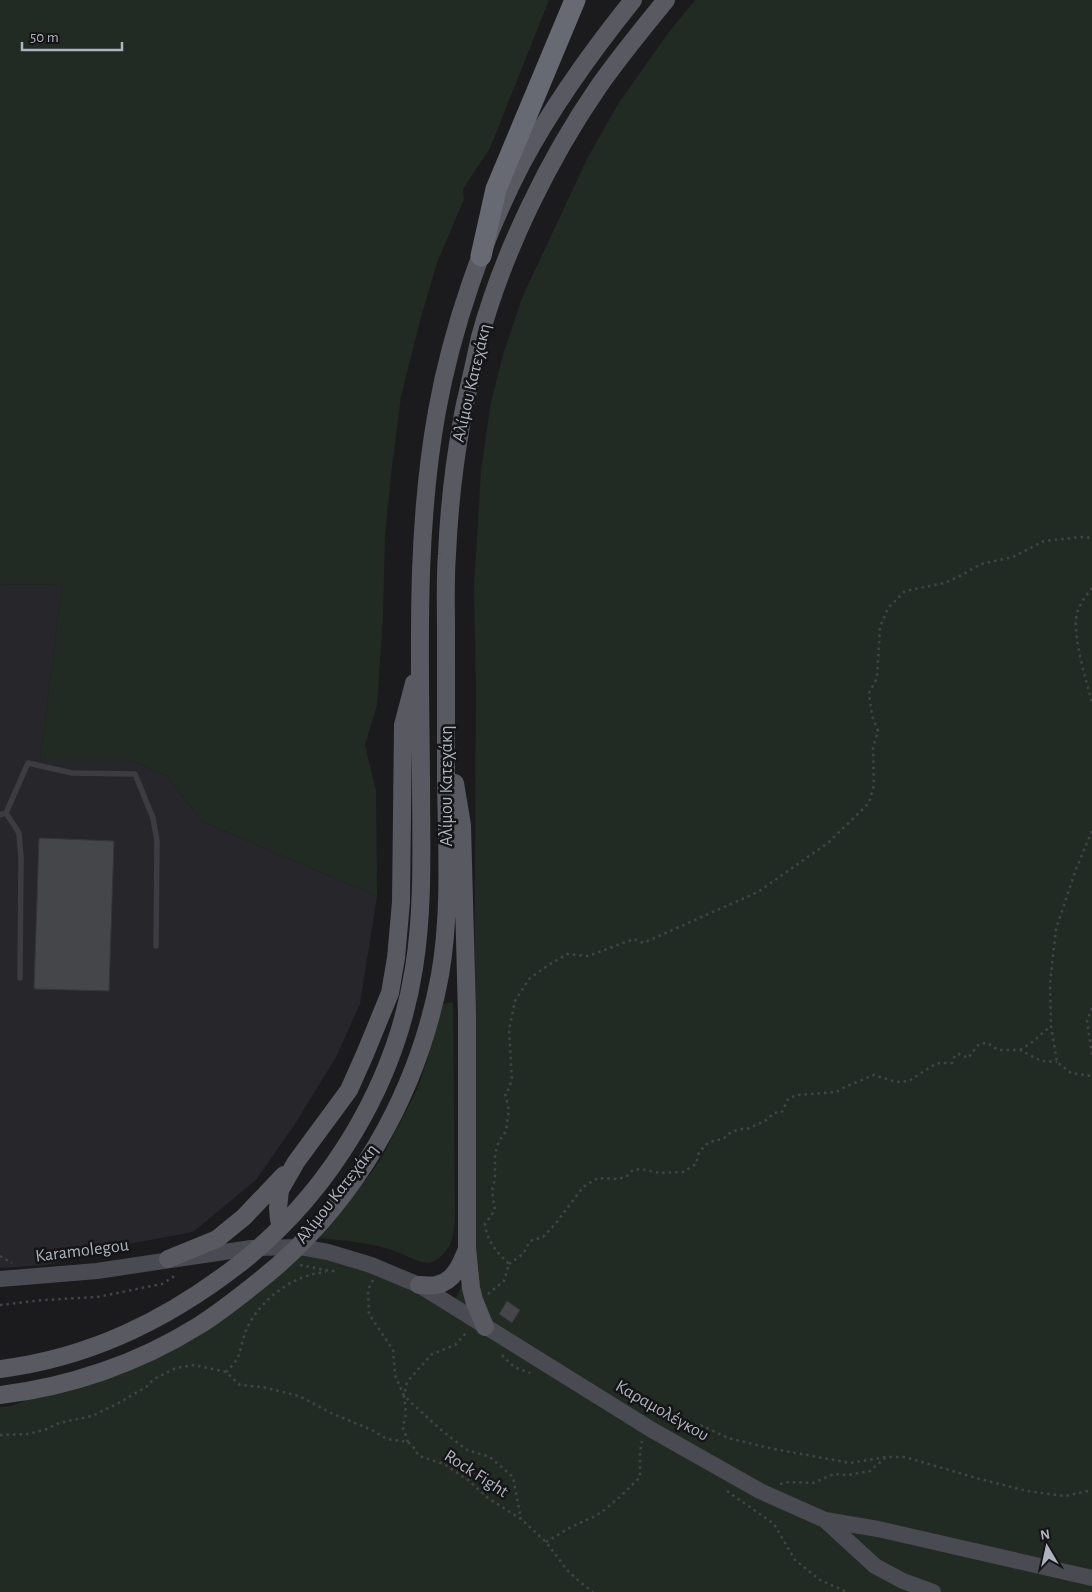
<svg xmlns="http://www.w3.org/2000/svg" width="1092" height="1592" viewBox="0 0 1092 1592" font-family="'Alegreya Sans',sans-serif">
  <style>
    .built { fill: #27262a }
    .green { fill: #222b23 }
    .building { fill: #45464a; stroke: #353539 }
    .lines { fill: none; stroke-linecap: round; stroke-linejoin: round }
    .path { stroke: #424449; stroke-width: 2.5; stroke-dasharray: 2.5 4; stroke-linecap: butt }
    .lane { stroke: #3c3c42; stroke-width: 5.5 }
    .secondary { stroke: #4a4b52; stroke-width: 16 }
    .primary { stroke: #585961; stroke-width: 18 }
    .highway { stroke: #686a73; stroke-width: 21 }
    .labels { text-anchor: middle; dominant-baseline: central; stroke-width: 5; stroke-linejoin: round; paint-order: stroke }
    .street-label { font-size: 18px; fill: #adb2bc; stroke: #151518 }
  </style>
  <rect width="100%" height="100%" fill="#1b1b1d"/>
  <path class="built" d="M0 584 62 585 40 760H130L167 776 203 822 377 896 360 1004 336 1057 295 1124 256 1180 193 1232 128 1244 46 1265 0 1268Z"/>
  <path class="green" d="M0 0H549L490 148 463 189 464 199 437 263 421 317 401 396 391 475 385 535 383 618 377 705 365 745 376 791 377 896 203 822 167 776 130 760H40L62 585 0 584Z
    M695 0H1092V1592H0V1407L11 1406 141 1361 300 1252 359 1265 451 1309 475 1256 474 1042 476 687 474 586 481 471 491 402 503 355 522 298 587 159 618 104 669 32Z
    M453 1002 455 1217C454 1234 453 1247 439 1258 436 1260 433 1262 429 1263 418 1263 400 1252 389 1249 364 1242 341 1240 316 1238L365 1181 381 1159 417 1090 427 1061 443 1004Z"/>
  <path class="building" d="M39 838 114 841 109 991 34 989Z
    M507 1301 520 1310 512 1323 499 1314Z"/>
  <g class="lines">
    <path class="path" d="M1092 588C1085 597 1077 607 1076 619 1074 641 1086 680 1092 702
      M1092 831 1076 869 1056 929 1050 984 1051 1026 1057 1062 1071 1073 1092 1076
      M1092 1008 1087 1021 1092 1055
      M1020 1050 1031 1043 1051 1026
      M0 1256 12 1263
      M509 1264 523 1254 530 1241 543 1237 556 1223 583 1187 598 1178 617 1179 626 1177 633 1170 640 1169 660 1173 683 1172 696 1164 699 1152 709 1142 723 1139 731 1132 741 1129H747L765 1121 774 1113 782 1112 788 1099 797 1095 836 1092 847 1086 874 1075 896 1082 909 1081 932 1066 939 1063H952L955 1055 959 1054 968 1058 979 1044 988 1043 998 1050H1020L1041 1061 1057 1062
      M300 1265 331 1271H337
      M373 1280 368 1290 369 1314 393 1350 395 1375 404 1396 440 1429 467 1450 490 1457 513 1477 521 1519
      M488 1294 504 1281 509 1264C497 1252 487 1242 485 1224L495 1210 492 1191 495 1178V1154L499 1141 506 1131 509 1110 505 1093 508 1090 512 1080 509 1030 515 1001 529 979 547 966 567 954 588 956 634 939 643 943 758 892 829 842 869 803 874 785 873 747 878 731 872 716 869 693 877 678 880 627 888 608 905 591 944 583 958 577 981 564 1013 557 1044 541 1081 537 1092 538
      M0 1305 44 1300 97 1297 162 1284 176 1275
      M502 1355 514 1367 530 1373
      M226 1372C230 1368 235 1363 238 1357 242 1347 243 1334 249 1324 263 1298 295 1274 326 1272
      M669 1423 671 1421 703 1426 728 1438 769 1448 850 1463 886 1457H905L976 1478 1027 1491 1065 1496 1092 1490
      M0 1435 28 1434 47 1429 59 1423 92 1416 117 1404 146 1387 154 1379 176 1368 194 1365 226 1372 240 1385 262 1387 299 1396 331 1413 372 1430 387 1439 408 1442 412 1445 419 1456 444 1464 468 1480 488 1498 521 1519 546 1542 567 1570 580 1582 593 1592
      M408 1442 403 1428 406 1413 404 1396 407 1382 432 1354 455 1345 468 1331
      M780 1484 789 1482 813 1483 834 1474 848 1475 870 1471 885 1458
      M727 1491 774 1524 795 1560 820 1580 847 1592
      M546 1542 571 1527 591 1518 602 1512 622 1495 640 1477V1452L642 1441"/>
    <path class="lane" d="M6 813 19 833 21 858 20 978
      M0 815 6 813 28 763 72 773 135 774 153 818 157 841 156 946"/>
    <path class="secondary" d="M0 1279 97 1271 251 1248 300 1247 328 1252 371 1265 419 1285 652 1430 760 1491 825 1520 878 1529 1092 1578
      M825 1520 875 1566 903 1581 933 1592"/>
    <path class="primary" d="M455 783 462 825 467 1015V1248L471 1288 474 1300 485 1327
      M279 1220 278 1208 280 1190 296 1162 349 1090 365 1054 390 993 396 958 401 902 403 725 414 683
      M168 1259 217 1239 244 1217 284 1175
      M419 1285C424 1285 431 1286 436 1285 454 1282 461 1264 467 1249
      M0 1369C90 1358 167 1320 238 1265 330 1193 396 1084 414 968 424 906 421 842 421 779 420 657 415 532 437 411 452 328 483 238 522 163 553 105 592 51 633 0
      M0 1395C69 1387 139 1363 198 1326 219 1313 239 1297 259 1281 354 1206 418 1094 440 975 451 912 447 846 446 782 446 731 446 680 446 630 446 604 445 579 447 554 449 509 454 464 462 420 464 406 468 392 471 378 474 365 477 351 480 337 503 253 549 158 599 86 620 56 643 28 666 0"/>
    <path class="highway" d="M481 256 496 189 575 0"/>
  </g>
  <g class="labels">
    <g class="street-label">
      <text transform="translate(472 383) rotate(-77)">Αλίμου Κατεχάκη</text>
      <text transform="translate(447 786) rotate(-90)">Αλίμου Κατεχάκη</text>
      <text transform="translate(337 1194) rotate(-52)">Αλίμου Κατεχάκη</text>
      <text transform="translate(82 1251) rotate(-7)">Karamolegou</text>
      <text transform="translate(662 1411) rotate(30)">Καραμολέγκου</text>
      <text transform="translate(476 1474) rotate(33)">Rock Fight</text>
    </g>
  </g>
  <g transform="translate(1047 1547) rotate(351)" stroke="#151518" stroke-width="4" paint-order="stroke">
  <path d="M0-4L9 19L0 12L-9 19Z" fill="#adb2bc"/>
  <text y="-8" font-size="14" font-weight="bold" text-anchor="middle" fill="#adb2bc">N</text>
  </g>
  <path d="M22 42v8h100v-8" fill="none" stroke="#adb2bc" stroke-width="2.5"/>
  <text x="30" y="42" font-size="15" fill="#adb2bc" stroke="#151518" stroke-width="4" paint-order="stroke">50 m</text>
</svg>
